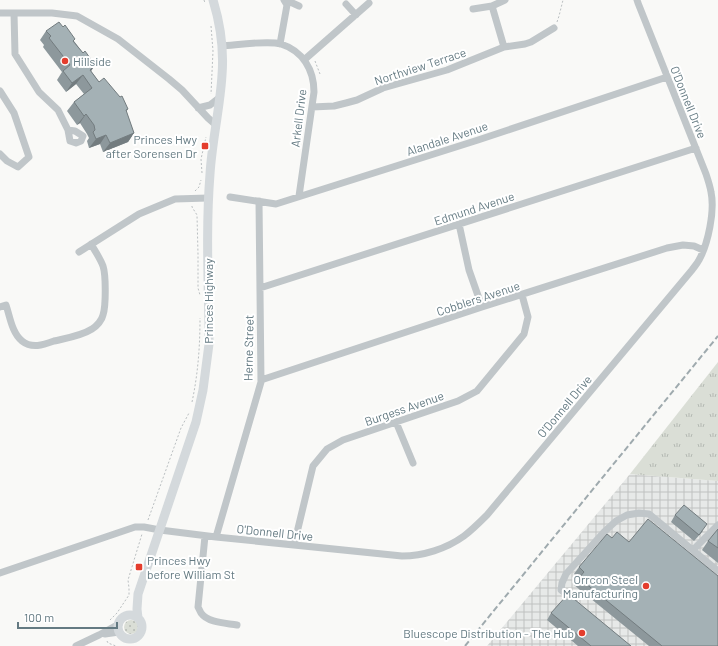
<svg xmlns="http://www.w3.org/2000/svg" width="718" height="646" viewBox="0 0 718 646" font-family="Barlow,sans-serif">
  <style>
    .industrial { fill: url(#industrial-grid) }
    .grass { fill: url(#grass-tufts) }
    .park { fill: url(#park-dots) }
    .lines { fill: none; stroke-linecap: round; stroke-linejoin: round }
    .path { stroke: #babfc1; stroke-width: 1; stroke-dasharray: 2 2; stroke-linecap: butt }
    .minor { stroke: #c0c6c9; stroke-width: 7 }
    .major { stroke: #d4d9dc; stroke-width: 9 }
    .rail { stroke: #9faaae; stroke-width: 2; stroke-dasharray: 6 3; stroke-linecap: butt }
    .wall { fill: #8d989c }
    .shaded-wall { fill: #737c7f }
    .building { fill: #a4b1b5; stroke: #737c7f }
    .poi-dot { fill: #e43d2d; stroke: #fff; stroke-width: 1.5 }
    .labels { text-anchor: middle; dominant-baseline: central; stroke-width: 4; stroke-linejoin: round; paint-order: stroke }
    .poi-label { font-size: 12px; fill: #647a82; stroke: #fff; text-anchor: end }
    .street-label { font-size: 12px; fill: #647a82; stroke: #fff }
  </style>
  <defs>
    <pattern id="industrial-grid" width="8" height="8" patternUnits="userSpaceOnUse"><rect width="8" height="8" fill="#e7e9e8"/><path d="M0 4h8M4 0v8" fill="none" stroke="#bfc2c1"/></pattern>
    <pattern id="grass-tufts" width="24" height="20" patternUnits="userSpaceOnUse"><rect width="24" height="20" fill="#daded6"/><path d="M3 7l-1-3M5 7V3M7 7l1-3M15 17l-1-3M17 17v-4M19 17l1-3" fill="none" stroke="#b4b9b3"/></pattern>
    <pattern id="park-dots" width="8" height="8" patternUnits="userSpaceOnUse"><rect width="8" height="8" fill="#daded6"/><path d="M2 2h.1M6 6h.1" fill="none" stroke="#b4b9b3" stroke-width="1.8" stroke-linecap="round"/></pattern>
  </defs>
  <rect width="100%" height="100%" fill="#f9f9f7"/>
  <path class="industrial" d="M630 474 718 481V646H487Z"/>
  <path class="grass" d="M718 362V481L630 474Z"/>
  <path class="park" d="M124 627a7 7 0 1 1 14 0a7 7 0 1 1-14 0Z"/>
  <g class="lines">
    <path class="path" d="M204 0 205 3
      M557 22 559 16 563 0
      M211 26 213 51 211 94
      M315 61 320 74
      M202 173 201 159 206 137
      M195 191 199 187 201 180
      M192 206V207L197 215 198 254V288L200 295
      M192 402C198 374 200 346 200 318
      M148 520 181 428 189 413
      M110 620 117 613 129 595V588L128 580 142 534
      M107 641 108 643 116 646"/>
    <path class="minor" d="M286 0 299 6
      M346 4 356 15
      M473 9 492 6
      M0 13H52L77 16 118 39 169 79 182 90 208 118 216 125
      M14 13 15 54 39 92 58 110 68 130 70 141 76 143 81 141 83 136 75 131 68 130
      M280 44 287 5 284 0
      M222 46C237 45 268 40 281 44 303 51 314 70 314 92L299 196
      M504 47 492 6 505 0
      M304 60 369 3
      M0 91 14 113 29 157 18 167 7 161 0 154
      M312 107 334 106 346 103 357 100 383 88 447 70 504 47 525 44 531 42 554 28
      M198 108 210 105 219 98
      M230 197 276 204 478 140 667 77
      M459 224 469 270 482 307
      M79 252 139 214 175 199 208 198
      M260 288 696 148
      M0 307 6 305C10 317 12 333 22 341 32 349 43 345 54 341 67 338 81 336 92 329 97 326 102 320 103 315 106 306 106 275 103 266 100 258 95 251 91 244
      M261 380 482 307 667 248 683 245 694 246 703 250
      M396 422 413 463
      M205 536 198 607C199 609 200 611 201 613 208 623 226 623 237 625
      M216 537 261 382 259 201
      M294 545 313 466 327 449 343 440 458 401 477 391 524 334 528 317 522 295
      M693 550 718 525
      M0 573 135 527H144L160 530 216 537 402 556C423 556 446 549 464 536 472 530 480 522 487 515L692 270C694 267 697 264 699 260 708 244 715 211 711 192 710 186 708 180 706 174L638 3 637 0
      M574 600 561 590 562 583 566 574 604 532 616 521 627 515 639 513 649 514 718 571
      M105 634 119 632
      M76 646 99 635 119 624"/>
    <path class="major" d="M118 627a12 12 0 1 1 24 0a12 12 0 1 1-24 0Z
      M138 618 137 609 138 594 196 422 203 390 209 344V326C208 275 206 225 210 174 212 141 220 108 222 75 224 50 220 23 213 0"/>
    <path class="rail" d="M465 646 718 336"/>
  </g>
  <path class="wall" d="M46 31 74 41 83 53 95 65 91 71 99 82 128 109 126 112 134 133 128 142 103 152 100 144 89 148 87 141 89 138 87 134 80 123 77 125 67 111 74 102 84 94 76 84 66 92 57 80 62 72 43 47 44 45 40 40Z
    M675 515 703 531 694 541 671 522Z
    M718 529V563L702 550 708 541Z
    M579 567 718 646H649L574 585 579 578 574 574Z
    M551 613 631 646H578L547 620Z"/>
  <path class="shaded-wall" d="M95 65 89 74 90 70Z
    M83 75 76 84 66 92 72 83Z
    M86 114 80 123 77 125 84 116Z
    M134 133 128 142 103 152 110 143Z
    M106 135 100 144 89 148 96 139Z"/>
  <path class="building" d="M59 22 63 27 65 25 75 39 73 41 83 53 85 51 95 65 90 70 99 82 104 78 120 97 122 96 128 109 126 110 134 133 110 143 106 135 96 139 93 132 95 130 94 125 86 114 84 116 74 102 92 88 83 75 72 83 63 71 70 65 49 38 51 36 46 31Z
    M684 505 707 524 699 535 675 515Z
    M648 519 718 576V646H662L579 578 584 572 579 567 607 534 612 538 617 532 629 542Z
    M718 529V548L708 541Z
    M568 594 631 646H591L551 613Z"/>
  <g class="poi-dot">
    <circle cx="65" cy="61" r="4"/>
    <rect x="201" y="142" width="8" height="8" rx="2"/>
    <rect x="135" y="563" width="8" height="8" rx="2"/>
    <circle cx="646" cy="586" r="4"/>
    <circle cx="582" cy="633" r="4"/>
  </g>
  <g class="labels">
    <g class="poi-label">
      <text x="73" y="61" text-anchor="start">Hillside</text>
      <text x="197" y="139">Princes Hwy<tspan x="197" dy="14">after Sorensen Dr</tspan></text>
      <text x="147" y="560" text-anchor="start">Princes Hwy<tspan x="147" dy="14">before William St</tspan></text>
      <text x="638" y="579">Orrcon Steel<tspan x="638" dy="14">Manufacturing</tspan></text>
      <text x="574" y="633">Bluescope Distribution - The Hub</text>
    </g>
    <g class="street-label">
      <text transform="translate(420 66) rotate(-18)">Northview Terrace</text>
      <text transform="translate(689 102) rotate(68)">O'Donnell Drive</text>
      <text transform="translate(298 118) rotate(-83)">Arkell Drive</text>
      <text transform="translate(447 138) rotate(-18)">Alandale Avenue</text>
      <text transform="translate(474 208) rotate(-18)">Edmund Avenue</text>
      <text transform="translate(478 298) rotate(-18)">Cobblers Avenue</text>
      <text transform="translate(208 301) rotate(-90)">Princes Highway</text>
      <text transform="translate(248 348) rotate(-89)">Herne Street</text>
      <text transform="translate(564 406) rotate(-50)">O'Donnell Drive</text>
      <text transform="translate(404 408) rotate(-19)">Burgess Avenue</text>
      <text transform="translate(275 532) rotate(6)">O'Donnell Drive</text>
    </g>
  </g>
  <path d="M18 622v6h99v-6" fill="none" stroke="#647a82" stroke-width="2"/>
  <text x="24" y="622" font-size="12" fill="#647a82" stroke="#ffffff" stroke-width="3" paint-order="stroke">100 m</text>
</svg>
